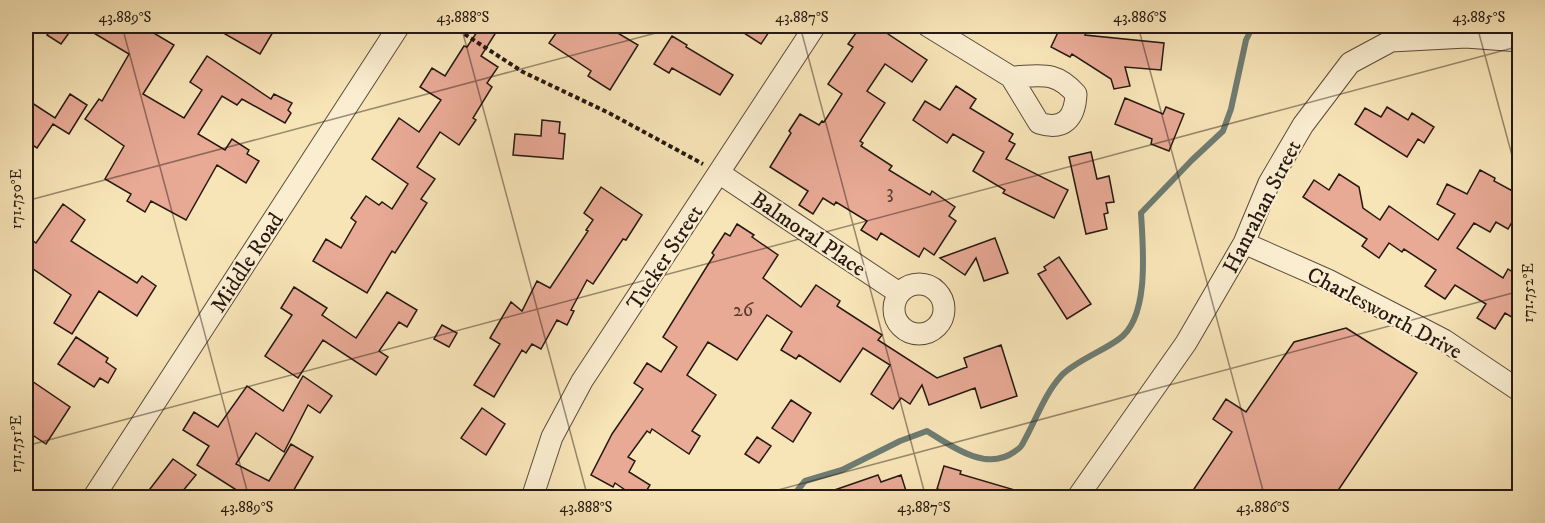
<svg xmlns="http://www.w3.org/2000/svg" width="1545" height="523" viewBox="0 0 1545 523" font-family="'IM FELL DW Pica',serif">
  <style>
    .lines { fill: none; stroke-linecap: round; stroke-linejoin: round }
    .stream { stroke: #6e7c72; stroke-width: 6 }
    .building { fill: #e8a995; stroke: #261911; stroke-width: 1.5 }
    .minor-casing { stroke: #5a4c3a; stroke-width: 23 }
    .path { stroke: #261911; stroke-width: 4; stroke-dasharray: 4.5 3; stroke-linecap: butt }
    .minor { stroke: #faedd0; stroke-width: 21 }
    .ticks { fill: none; stroke: #261911; stroke-width: 1.5; stroke-opacity: 0.45 }
    .labels { text-anchor: middle; stroke-width: 4.5; stroke-linejoin: round; paint-order: stroke }
    .number-label { font-size: 20px; fill: #563d32 }
    .street-label { font-size: 22px; fill: #261911; stroke: #faedd0 }
    .neatline { fill: none; stroke: #261911; stroke-width: 2 }
    .ticks-label { font-size: 15px; text-anchor: middle; fill: #261911 }
  </style>
  <rect width="100%" height="100%" fill="#f7e4b7"/>
  <filter id="stains"><feTurbulence type="fractalNoise" baseFrequency=".00333" numOctaves="4"/><feColorMatrix values="0 0 0 0 .2 0 0 0 0 .09 0 0 0 0 .02 0 0 0 .5 -.17"/></filter>
  <radialGradient id="worn" r=".72"><stop offset=".6" stop-color="#630" stop-opacity="0"/><stop offset="1" stop-color="#630" stop-opacity=".3"/></radialGradient>
  <g class="lines">
    <!-- stream -->
    <path class="stream" d="M796,498V492L805,481L842,470L900,441L927,431C951,446 986,472 1014,452C1018,449 1021,448 1023,443C1036,420 1044,395 1061,376C1074,362 1103,351 1119,339C1150,317 1143,248 1141,213L1192,160L1223,131L1231,109L1246,40L1253,26"/>
  </g>
  <!-- building -->
  <path class="building" d="M54,26H74L61,44L47,35Z
    M82,26H142L174,45L143,94L184,118L202,90L190,82L207,56L271,99L274,94L292,103L288,110L291,113L285,123L242,99L237,105L222,96L198,134L225,150L232,139L249,150L247,154L259,161L246,183L217,165L186,220L151,201L145,212L127,201L131,194L105,179L124,146L85,119L99,99L102,101L129,54Z
    M211,26H262L273,32L260,54Z
    M481,26H500L481,56L498,67L487,83L492,87L473,118L476,120L459,145L440,132L417,167L435,179L421,199L427,203L395,253L392,251L367,293L313,261L326,239L341,248L356,222L351,218L366,196L379,205L382,202L392,209L408,184L372,159L399,118L419,132L441,100L420,87L432,68L445,76L464,46L467,47Z
    M561,26H606L638,45L610,90L588,76L591,71L549,43Z
    M733,26H773L761,44Z
    M861,26H876L927,60L912,82L885,64L867,91L885,103L860,141L863,143L861,146L892,166L889,170L930,195L932,191L955,207L949,216L956,221L934,255L924,248L919,257L881,233L877,240L861,230L867,221L836,202L834,205L823,198L813,214L799,205L808,191L770,167L791,133L789,131L800,114L819,125L822,121L824,122L842,94L828,84L853,47L848,44Z
    M1061,26H1089L1085,35L1164,43L1161,70L1125,67L1130,86L1114,89L1111,79L1072,54L1070,57L1051,47Z
    M672,36L687,45L686,47L733,75L720,95L672,68L669,73L654,64Z
    M956,86L976,99L970,108L1013,134L1009,141L1015,144L1006,159L1068,190L1054,218L1003,193L1005,190L973,171L984,152L953,134L947,143L913,120L925,101L940,110Z
    M70,94L87,105L69,134L53,124L37,148L26,141V99L55,118Z
    M1125,98L1163,114L1166,107L1184,114L1169,151L1151,144L1152,139L1115,124Z
    M1387,107L1408,120L1412,113L1434,127L1424,143L1418,139L1407,157L1355,124L1365,108L1381,117Z
    M542,120L560,122L559,133L565,134L563,159L513,155L515,134L541,136Z
    M1091,152L1097,179L1109,176L1114,202L1106,203L1108,213L1104,214L1107,229L1086,234L1069,157Z
    M1480,170L1495,178L1494,181L1520,195V208L1508,229L1496,222L1490,232L1474,223L1457,248L1503,278L1508,269L1520,277V322L1505,313L1495,329L1477,318L1486,304L1455,285L1445,299L1425,286L1436,270L1404,249L1402,252L1389,243L1379,258L1362,246L1367,239L1303,197L1314,180L1329,190L1339,174L1359,187L1363,208L1380,220L1389,206L1438,240L1455,214L1437,204L1447,184L1467,194Z
    M601,187L642,215L626,240L623,239L593,284L587,280L571,310L574,311L567,325L557,320L541,349L532,344L526,353L522,350L494,397L474,385L500,344L490,338L511,302L522,311L537,281L550,288L588,231L586,230L593,220L584,213Z
    M63,204L85,220L71,241L137,283L142,276L156,286L137,316L99,291L72,334L54,323L71,295L26,264V249L32,240L36,243Z
    M737,224L754,235L752,237L778,255L763,278L801,307L816,285L840,301L837,306L882,335L878,340L937,378L967,367L964,358L1001,345L1017,396L981,408L975,388L929,405L922,385L910,404L901,398L893,409L871,394L890,365L863,348L840,382L799,355L796,359L781,350L792,332L767,315L737,360L708,342L687,375L716,395L692,431L700,436L689,454L652,429L650,433L647,431L628,457L635,461L629,472L650,485L642,498H637L615,483L613,487L591,475L612,434L643,389L634,383L647,363L661,372L677,347L663,337L714,255L712,253L725,233L730,236Z
    M995,238L1008,273L984,281L976,258L965,275L940,258Z
    M1059,257L1091,304L1067,319L1038,274L1046,270L1044,267Z
    M294,287L327,308L322,315L356,338L387,292L417,310L407,327L399,322L379,351L388,357L376,375L323,340L298,378L265,356L292,315L281,308Z
    M442,325L457,333L449,347L434,339Z
    M1346,328L1417,373L1333,498H1188L1232,432L1213,419L1226,399L1246,412L1294,342Z
    M76,337L108,358L106,362L116,369L108,383L100,378L94,387L58,364Z
    M303,376L332,396L320,413L308,405L284,452L256,433L236,464L269,481L291,444L313,457L292,493L300,498H249L197,465L209,446L183,430L194,412L218,427L247,386L283,411Z
    M26,377L70,407L46,444L28,432L33,424L26,419Z
    M791,400L811,413L793,442L772,428Z
    M482,408L505,424L486,455L461,438Z
    M757,437L771,446L759,463L745,454Z
    M173,459L196,475L177,498H143Z
    M944,466L961,471L960,474L1025,493V498H950L952,493L937,489Z
    M878,475L881,482L901,475L907,494L896,498H821L820,495Z"/>
  <g class="lines">
    <defs>
      <path id="minor" d="M928,26L1011,77L1039,123C1064,131 1075,118 1076,94C1055,70 1041,76 1011,77
        M719,173L899,293
        M1244,243L1328,280L1444,340L1520,391
        M894 309a25 25 0 1 1 50 0a25 25 0 1 1-50 0Z
        M93,498L399,26
        M532,498L552,437L582,381L815,26
        M1077,498L1186,343L1244,243L1269,183L1303,125L1350,63L1391,41L1466,37L1520,41"/>
    </defs>
    <!-- minor casing -->
    <use href="#minor" class="minor-casing"/>
    <!-- path -->
    <path class="path" d="M452,26L523,72L609,113L703,164"/>
    <!-- minor -->
    <use href="#minor" class="minor"/>
  </g>
  <!-- ticks -->
  <path class="ticks" d="M122,26L249,498M461,26L588,498M800,26L926,498M1138,26L1265,498M1477,26L1520,185M26,201L682,26M26,446L1520,46M748,498L1520,291"/>
  <g class="labels">
    <!-- number labels -->
    <g class="number-label">
      <text x="890" y="198">3</text>
      <text x="743" y="316">26</text>
    </g>
    <!-- street labels -->
    <g class="street-label">
      <text transform="translate(1261 206) rotate(-63)" y="8">Hanrahan Street</text>
      <text transform="translate(809 233) rotate(34)" y="8">Balmoral Place</text>
      <text transform="translate(664 257) rotate(-57)" y="8">Tucker Street</text>
      <text transform="translate(246 262) rotate(-57)" y="8">Middle Road</text>
      <text transform="translate(1385 312) rotate(28)" y="8">Charlesworth Drive</text>
    </g>
  </g>
  <!-- margin -->
  <rect width="1545" height="523" fill="none" stroke="#f7e4b7" stroke-width="66"/>
  <rect x="33" y="33" width="1479" height="457" class="neatline"/>
  <g class="ticks-label">
    <text x="125" y="22">43.889°S</text>
    <text x="463" y="22">43.888°S</text>
    <text x="802" y="22">43.887°S</text>
    <text x="1140" y="22">43.886°S</text>
    <text x="1479" y="22">43.885°S</text>
    <text transform="translate(16 199) rotate(-90)" y="5">171.750°E</text>
    <text transform="translate(1528 293) rotate(-90)" y="5">171.752°E</text>
    <text transform="translate(16 444) rotate(-90)" y="5">171.751°E</text>
    <text x="247" y="512">43.889°S</text>
    <text x="586" y="512">43.888°S</text>
    <text x="924" y="512">43.887°S</text>
    <text x="1263" y="512">43.886°S</text>
  </g>
  <rect width="100%" height="100%" filter="url(#stains)"/>
  <rect width="100%" height="100%" fill="url(#worn)"/>
</svg>
